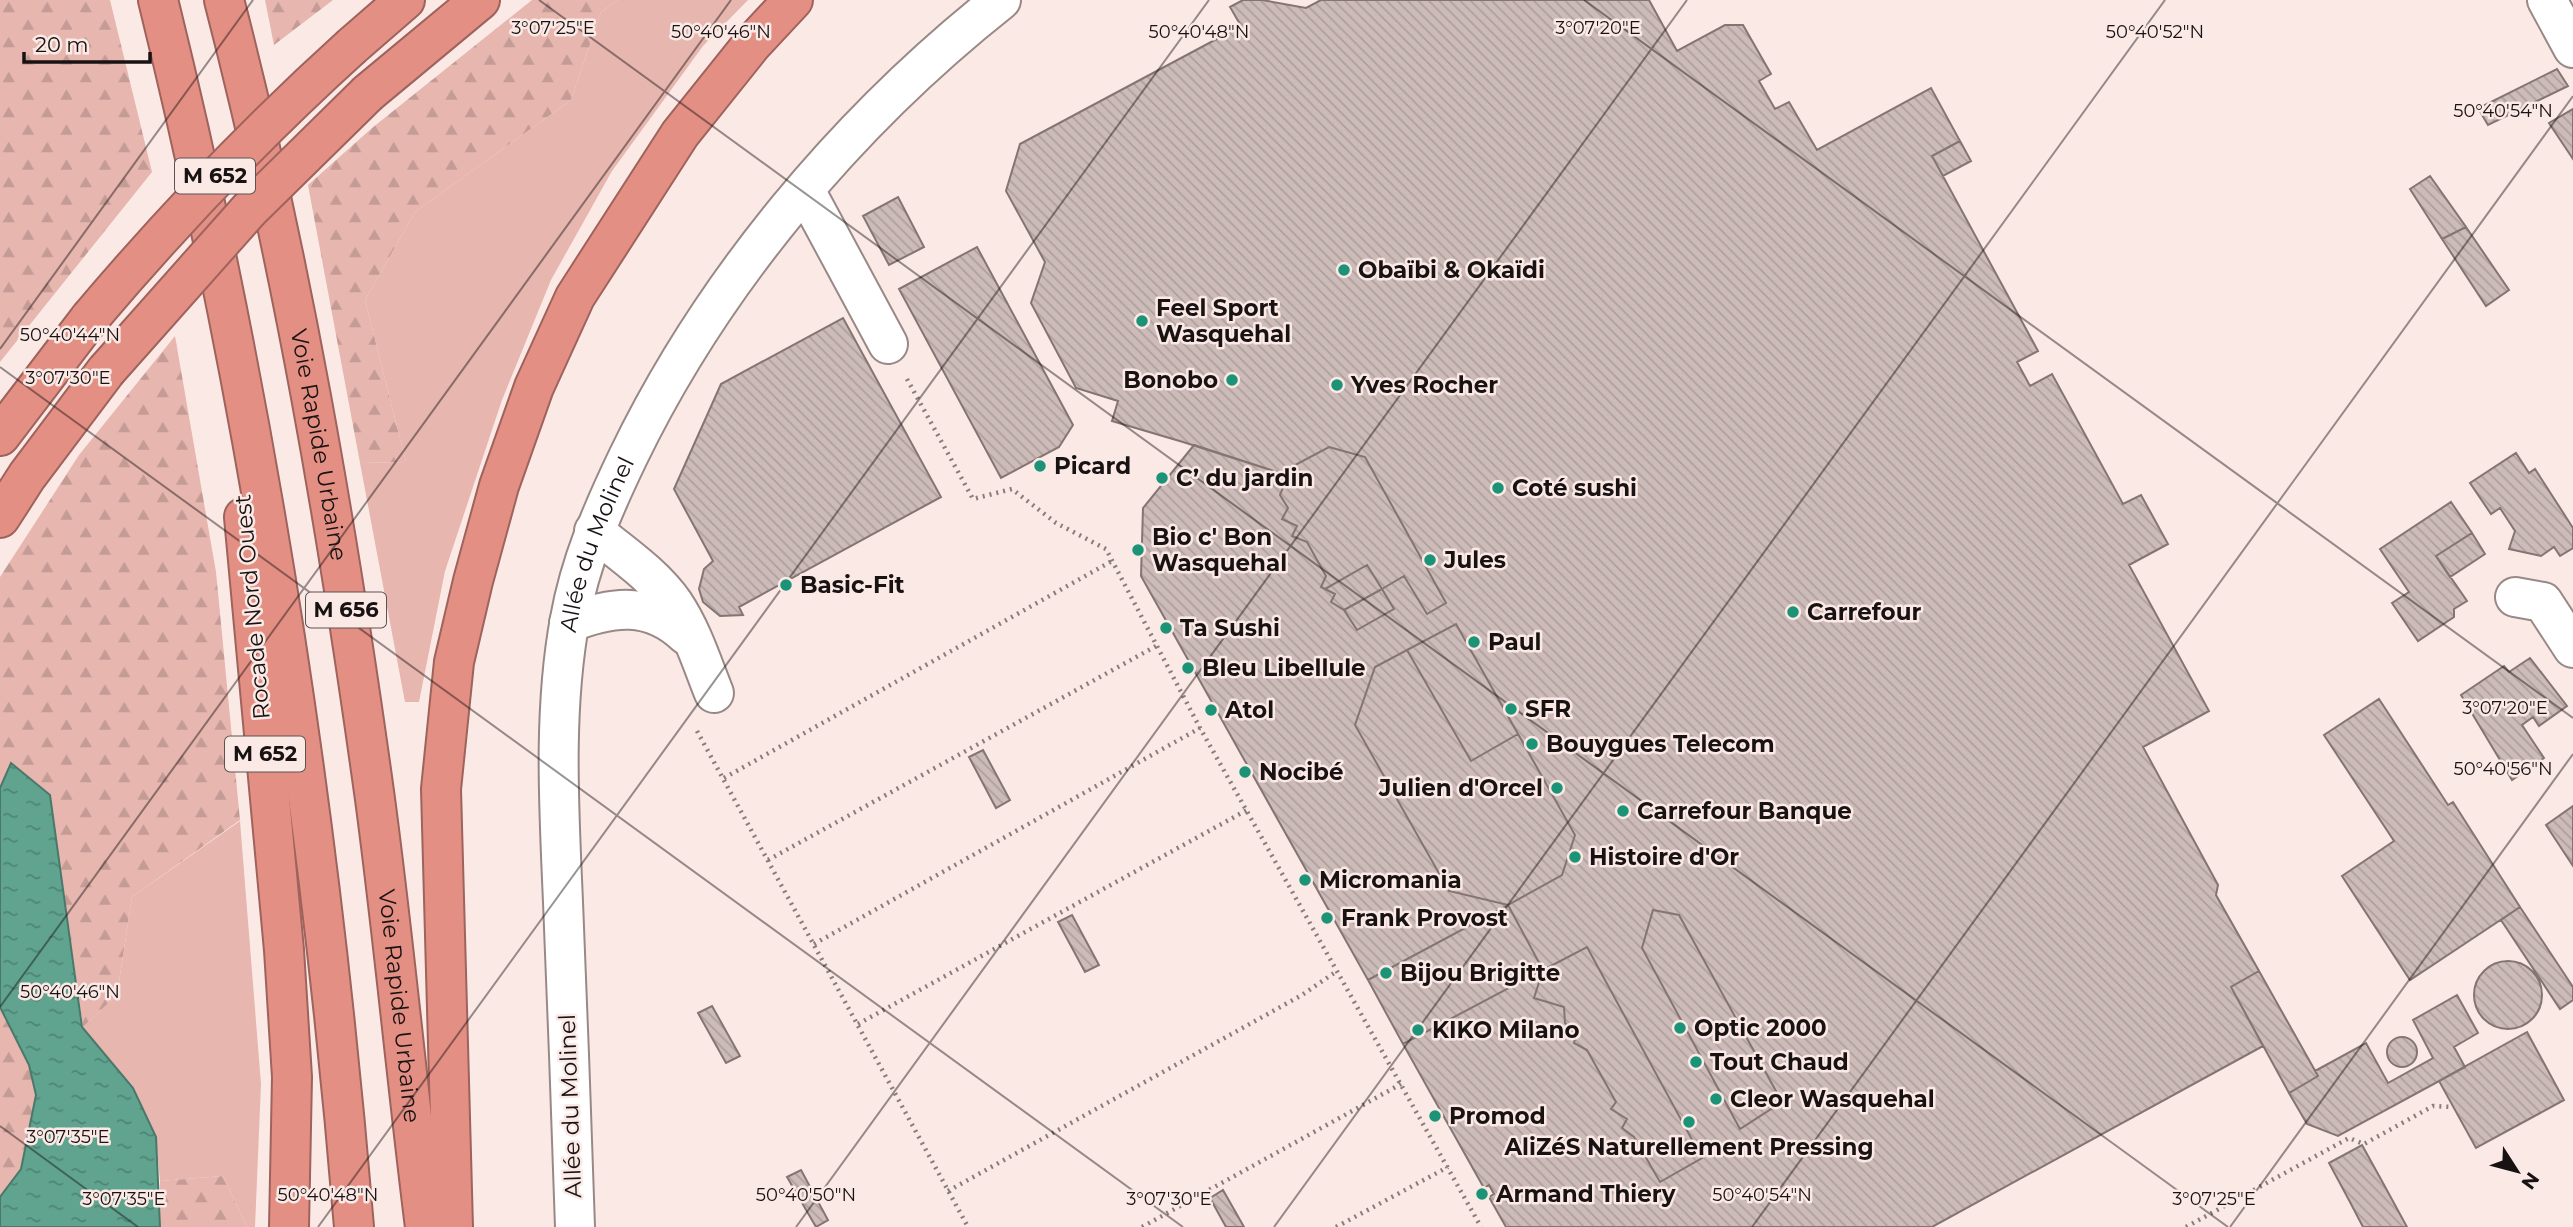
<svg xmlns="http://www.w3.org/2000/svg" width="2573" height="1227" viewBox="0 0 2573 1227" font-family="Montserrat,sans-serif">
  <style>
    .grass { fill: #e6b6af }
    .forest { fill: url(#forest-firs) }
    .water { fill: url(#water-ripples); stroke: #4a786a; stroke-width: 2 }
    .building { fill: url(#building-back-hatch); stroke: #847472; stroke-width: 2; fill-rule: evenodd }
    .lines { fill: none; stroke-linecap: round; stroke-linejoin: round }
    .minor-casing { stroke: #998986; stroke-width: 42 }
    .highway-casing { stroke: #9d635c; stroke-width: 42 }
    .path { stroke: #897d7c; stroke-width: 4.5; stroke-dasharray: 2 5; stroke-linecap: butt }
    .minor { stroke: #fff; stroke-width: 38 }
    .highway { stroke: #e48f84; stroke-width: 38 }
    .highway-bridge-casing { stroke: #9d635c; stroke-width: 42; stroke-linecap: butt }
    .highway-bridge { stroke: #e48f84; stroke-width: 38 }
    .ticks { fill: none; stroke: #181212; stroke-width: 2; stroke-opacity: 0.45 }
    .poi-dot { fill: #1c9377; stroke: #fbe9e6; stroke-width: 2.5 }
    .labels { text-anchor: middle; stroke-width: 5; stroke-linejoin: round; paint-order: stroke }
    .shield { fill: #fbe9e6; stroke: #5c5252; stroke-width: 2 }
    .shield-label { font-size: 21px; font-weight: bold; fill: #181212 }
    .poi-label { font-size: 23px; font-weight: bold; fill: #181212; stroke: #fbe9e6; text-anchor: start }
    .street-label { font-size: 23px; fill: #181212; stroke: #fbe9e6 }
    .ticks-label { font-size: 18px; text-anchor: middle; fill: #181212; stroke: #fbe9e6; stroke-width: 5; stroke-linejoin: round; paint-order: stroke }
  </style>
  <defs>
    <pattern id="forest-firs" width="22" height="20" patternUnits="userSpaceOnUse" patternTransform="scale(1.75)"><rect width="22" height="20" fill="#e6b6af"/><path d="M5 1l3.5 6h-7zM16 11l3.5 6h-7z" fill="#c59b96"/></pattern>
    <pattern id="water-ripples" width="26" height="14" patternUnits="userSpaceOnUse" patternTransform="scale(1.75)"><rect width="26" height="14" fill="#60a490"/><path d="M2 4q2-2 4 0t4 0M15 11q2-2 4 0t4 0" fill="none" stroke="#4e8474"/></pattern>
    <pattern id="building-back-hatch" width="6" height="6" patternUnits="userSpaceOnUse" patternTransform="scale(1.75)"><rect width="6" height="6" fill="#ccbbb8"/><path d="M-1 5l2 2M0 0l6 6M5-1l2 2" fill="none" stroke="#aea09d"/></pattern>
  </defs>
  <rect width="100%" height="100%" fill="#fbe9e6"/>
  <!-- grass -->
  <path class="grass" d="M618,0H748L703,46L612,171L551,280L502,400L445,571L419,702H405L360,463L406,462L365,300L415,212L571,100L601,12Z
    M240,821L261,1084L255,1227H247L223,1176L160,1181L156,1137L133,1088L83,1027L117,995L132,897Z"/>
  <!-- forest -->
  <path class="forest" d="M0,0H110L152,172L0,362Z
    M265,0H333L274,45Z
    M532,0H618L601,12L571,100L415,212L365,300L406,462L360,463L308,185L372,128Z
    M175,336L216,572L240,820L132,897L117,995L83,1027L50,795L11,764L0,788V577L79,455Z
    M0,1007L29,1065L36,1094L21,1169L0,1197Z
    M223,1176L247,1227H160V1181Z"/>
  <!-- water -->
  <path class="water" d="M11,763L50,795L82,1027L133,1088L156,1137L160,1227H0V1197L21,1169L36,1095L29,1065L0,1007V788Z"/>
  <!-- building -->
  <path class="building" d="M1243,0H1262L1306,8L1321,0H1649L1677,51L1725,25H1743L1771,74L1759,81L1775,109L1789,102L1817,150L1931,88L1960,141L1932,156L2038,351L2017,362L2030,386L2052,374L2123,504L2141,495L2168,544L2129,565L2209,711L2143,747L2218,885L2216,895L2259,971L2231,987L2263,1046L1932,1227H1506L1489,1197L1494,1194L1489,1185L1484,1188L1403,1044L1543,970L1508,905L1368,980L1141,576L1143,508L1194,445L1280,473L1183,442L1112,421L1118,401L1076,388L1031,303L1045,262L1006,191L1020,144L1241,26L1230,7ZM1329,447L1365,457L1446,603L1427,614L1404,576L1382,589L1394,609L1357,630L1344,610L1331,602L1335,594L1321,587L1326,576L1307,542L1292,536L1297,526L1282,519L1288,508L1280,495L1288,475L1280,473ZM1456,624L1575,835L1562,875L1508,905L1449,891L1355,725L1375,667ZM1653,910L1679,915L1782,1102L1740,1129L1642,948ZM1587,947L1702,1158L1660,1182L1634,1137L1622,1128L1627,1119L1611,1109L1616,1102L1587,1050L1574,1043L1576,1034L1565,1023L1564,1007L1534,998L1543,970Z
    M2557,69L2568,86L2488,125L2478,108L2481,107Z
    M2573,109V159L2549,123Z
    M1960,141L1971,161L1943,176L1932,156Z
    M2430,176L2466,227L2442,239L2410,189Z
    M898,197L924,247L889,265L863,216Z
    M2466,227L2509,290L2486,306L2442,239Z
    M977,247L1073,425L1059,447L1001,478L899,289Z
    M843,318L941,497L739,607L743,615L720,616L703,602L699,589L704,569L713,561L674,489L721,384Z
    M1329,447L1365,457L1446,603L1427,614L1404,576L1382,589L1367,565L1325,589L1321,587L1326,576L1307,542L1292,536L1297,526L1282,519L1288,508L1280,495L1288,475L1280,473Z
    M2516,453L2529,473L2535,469L2573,528V548L2560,556L2554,547L2541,556L2509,549L2515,531L2500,508L2491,514L2470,483Z
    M2451,502L2472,533L2436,556L2467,601L2454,609V617L2418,641L2392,603L2409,592L2380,549Z
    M2472,533L2485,554L2450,577L2436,556Z
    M1367,565L1382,589L1344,610L1331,602L1335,594L1325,589Z
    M1382,589L1394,609L1357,630L1344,610Z
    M1456,624L1518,734L1471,761L1407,650Z
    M1407,650L1471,761L1518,734L1575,835L1562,875L1508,905L1449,891L1355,725L1375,667Z
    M2530,658L2567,706L2539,726L2533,717L2522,725L2544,758L2512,780L2461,695L2504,666L2509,672Z
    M2379,699L2448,805L2453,802L2520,907L2410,980L2342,876L2394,841L2324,735Z
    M983,750L1010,800L996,808L969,757Z
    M2573,806V866L2546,825Z
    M1508,905L1543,970L1403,1044L1368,980Z
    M2520,907L2573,987V1000L2560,1009L2501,920Z
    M1653,910L1679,915L1782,1102L1740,1129L1642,948Z
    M1072,915L1099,965L1085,972L1058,922Z
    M1587,947L1702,1158L1660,1182L1634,1137L1622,1128L1627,1119L1611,1109L1616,1102L1587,1050L1574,1043L1576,1034L1565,1023L1564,1007L1534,998L1543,970Z
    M2474 995a34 34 0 1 1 68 0a34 34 0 1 1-68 0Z
    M2259,971L2318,1076L2289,1093L2231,987Z
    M2457,995L2478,1033L2454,1047L2465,1067L2338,1136L2307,1124L2289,1093L2318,1076L2315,1071L2366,1043L2388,1083L2433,1058L2413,1020Z
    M712,1006L740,1056L726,1063L698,1013Z
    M2527,1032L2564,1100L2476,1148L2439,1081Z
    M2387 1052a15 15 0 1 1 30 0a15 15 0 1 1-30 0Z
    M2362,1145L2383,1183L2407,1227H2363L2350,1202L2329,1163Z
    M801,1170L828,1220L816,1227L787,1177Z
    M1223,1190L1244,1227H1226L1210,1198Z"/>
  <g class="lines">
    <defs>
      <g id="minor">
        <path d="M2547,0L2573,48"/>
        <path d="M805,190L888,344"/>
        <path d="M594,531C621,553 654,575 674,604C692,631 702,663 714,693"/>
        <path d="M2515,597L2543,602L2573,648"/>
        <path d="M569,623C612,606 650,601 686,635"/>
        <path id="s1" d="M575,1227C572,1119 567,1010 563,902C559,809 553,711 570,619C580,562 603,509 628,457C713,281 848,121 1001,0"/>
      </g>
      <g id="highway">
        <path d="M158,0C258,404 320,813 354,1227"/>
        <path id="s2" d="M224,0C292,262 338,531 375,799C394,941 407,1084 425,1227"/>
        <path d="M352,46L405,0"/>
        <path d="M368,93L480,0"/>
        <path d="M0,436L90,318"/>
        <path d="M244,517L284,950L292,1077L289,1227"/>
        <path d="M0,518L27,476L106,371"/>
        <path d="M453,1227L441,789L454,662L473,581L499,486L534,387L575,297L680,134L752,44L793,0"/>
      </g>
    </defs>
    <!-- minor casing -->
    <use href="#minor" class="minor-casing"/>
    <!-- highway casing -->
    <use href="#highway" class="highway-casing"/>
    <!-- path -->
    <path class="path" d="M907,379L973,499L1012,489L1056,523L1106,549L1200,728L1481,1227
      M697,731L968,1227
      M724,778L1112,561
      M768,860L1158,645
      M814,944L1200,728
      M858,1024L1247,810
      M948,1191L1302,995L1337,971
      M1142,1227L1401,1084
      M1336,1227L1448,1167
      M2186,1227L2349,1138L2364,1144L2433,1106L2453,1107"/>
    <!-- minor -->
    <use href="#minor" class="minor"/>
    <!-- highway -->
    <use href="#highway" class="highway"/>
    <defs>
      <path id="highway-bridge" d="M90,318C172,221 258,131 352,46
        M106,371L249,210L368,93"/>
    </defs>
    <!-- highway-bridge casing -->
    <use href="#highway-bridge" class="highway-bridge-casing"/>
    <!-- highway-bridge -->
    <use href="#highway-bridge" class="highway-bridge"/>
  </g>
  <!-- ticks -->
  <path class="ticks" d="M539,0L2228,1227M1584,0L2573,718M0,349L253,0M0,367L1183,1227M0,1007L731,0M0,1126L138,1227M318,1227L1209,0M796,1227L1687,0M1274,1227L2165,0M1752,1227L2573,96M2230,1227L2573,754"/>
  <!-- markers -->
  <g class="poi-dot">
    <circle cx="1344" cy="270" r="7"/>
    <circle cx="1142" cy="321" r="7"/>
    <circle cx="1232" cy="380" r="7"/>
    <circle cx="1337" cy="385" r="7"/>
    <circle cx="1040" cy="466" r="7"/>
    <circle cx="1162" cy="478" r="7"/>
    <circle cx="1498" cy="488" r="7"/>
    <circle cx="1138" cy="550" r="7"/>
    <circle cx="1430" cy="560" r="7"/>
    <circle cx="786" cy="585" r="7"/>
    <circle cx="1793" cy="612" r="7"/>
    <circle cx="1166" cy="628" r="7"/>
    <circle cx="1474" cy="642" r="7"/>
    <circle cx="1188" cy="668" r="7"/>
    <circle cx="1511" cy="709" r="7"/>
    <circle cx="1211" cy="710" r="7"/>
    <circle cx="1532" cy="744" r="7"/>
    <circle cx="1245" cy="772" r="7"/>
    <circle cx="1557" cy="788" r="7"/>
    <circle cx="1623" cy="811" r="7"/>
    <circle cx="1575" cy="857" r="7"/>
    <circle cx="1305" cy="880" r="7"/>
    <circle cx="1327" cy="918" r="7"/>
    <circle cx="1386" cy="973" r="7"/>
    <circle cx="1680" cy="1028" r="7"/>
    <circle cx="1418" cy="1030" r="7"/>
    <circle cx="1696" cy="1062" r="7"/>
    <circle cx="1716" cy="1099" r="7"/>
    <circle cx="1435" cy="1116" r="7"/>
    <circle cx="1689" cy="1122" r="7"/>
    <circle cx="1482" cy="1194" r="7"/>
  </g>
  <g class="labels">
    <!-- shield labels -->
    <g class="shield">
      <rect x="175" y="158.5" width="80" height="35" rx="5"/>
      <rect x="306" y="592.5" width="80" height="35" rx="5"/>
      <rect x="225" y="736.5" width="80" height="35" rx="5"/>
    </g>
    <g class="shield-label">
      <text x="215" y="183">M 652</text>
      <text x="346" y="617">M 656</text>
      <text x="265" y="761">M 652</text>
    </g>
    <!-- poi labels -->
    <g class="poi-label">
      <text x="1358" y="278">Obaïbi &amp; Okaïdi</text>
      <text x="1156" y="316">Feel Sport<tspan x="1156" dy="26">Wasquehal</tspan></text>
      <text x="1218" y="388" text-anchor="end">Bonobo</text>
      <text x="1351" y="393">Yves Rocher</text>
      <text x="1054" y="474">Picard</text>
      <text x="1176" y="486">C’ du jardin</text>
      <text x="1512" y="496">Coté sushi</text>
      <text x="1152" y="545">Bio c' Bon<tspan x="1152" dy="26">Wasquehal</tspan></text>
      <text x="1444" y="568">Jules</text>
      <text x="800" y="593">Basic-Fit</text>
      <text x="1807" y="620">Carrefour</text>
      <text x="1180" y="636">Ta Sushi</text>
      <text x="1488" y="650">Paul</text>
      <text x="1202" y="676">Bleu Libellule</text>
      <text x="1525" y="717">SFR</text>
      <text x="1225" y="718">Atol</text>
      <text x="1546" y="752">Bouygues Telecom</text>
      <text x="1259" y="780">Nocibé</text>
      <text x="1543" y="796" text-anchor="end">Julien d'Orcel</text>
      <text x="1637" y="819">Carrefour Banque</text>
      <text x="1589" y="865">Histoire d'Or</text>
      <text x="1319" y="888">Micromania</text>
      <text x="1341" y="926">Frank Provost</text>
      <text x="1400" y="981">Bijou Brigitte</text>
      <text x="1694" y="1036">Optic 2000</text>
      <text x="1432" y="1038">KIKO Milano</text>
      <text x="1710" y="1070">Tout Chaud</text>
      <text x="1730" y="1107">Cleor Wasquehal</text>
      <text x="1449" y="1124">Promod</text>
      <text x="1689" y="1155" text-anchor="middle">AliZéS Naturellement Pressing</text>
      <text x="1496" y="1202">Armand Thiery</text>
    </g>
    <!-- street labels -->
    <g class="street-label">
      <text dy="8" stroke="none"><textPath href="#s2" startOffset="455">Voie Rapide Urbaine</textPath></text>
      <text dy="8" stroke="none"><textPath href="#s1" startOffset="688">Allée du Molinel</textPath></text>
      <text transform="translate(252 607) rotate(-95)" y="8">Rocade Nord Ouest</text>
      <text dy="8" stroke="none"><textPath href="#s2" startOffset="1022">Voie Rapide Urbaine</textPath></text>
      <text transform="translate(570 1106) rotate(-92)" y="8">Allée du Molinel</text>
    </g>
  </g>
  <g class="ticks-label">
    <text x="1598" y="34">3°07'20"E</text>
    <text x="553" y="34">3°07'25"E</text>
    <text x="721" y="38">50°40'46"N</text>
    <text x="2155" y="38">50°40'52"N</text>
    <text x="1199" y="38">50°40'48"N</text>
    <text x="2503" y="117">50°40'54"N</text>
    <text x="70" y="341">50°40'44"N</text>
    <text x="68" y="384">3°07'30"E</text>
    <text x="2505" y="714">3°07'20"E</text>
    <text x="2503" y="775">50°40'56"N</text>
    <text x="70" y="998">50°40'46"N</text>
    <text x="68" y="1143">3°07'35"E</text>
    <text x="328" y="1201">50°40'48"N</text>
    <text x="806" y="1201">50°40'50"N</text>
    <text x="1762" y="1201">50°40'54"N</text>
    <text x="124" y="1205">3°07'35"E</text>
    <text x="1169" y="1205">3°07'30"E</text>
    <text x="2214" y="1205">3°07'25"E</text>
  </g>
  <!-- north arrow -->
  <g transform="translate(2517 1171) rotate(126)" stroke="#fbe9e6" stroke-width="5" paint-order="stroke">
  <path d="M0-5L12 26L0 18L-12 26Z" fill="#181212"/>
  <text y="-10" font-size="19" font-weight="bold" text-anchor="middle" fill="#181212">N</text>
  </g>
  <!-- scale -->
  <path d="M24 52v10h126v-10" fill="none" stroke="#181212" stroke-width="3.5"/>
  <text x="35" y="52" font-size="21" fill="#181212" stroke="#fbe9e6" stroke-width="5" paint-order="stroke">20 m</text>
</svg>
